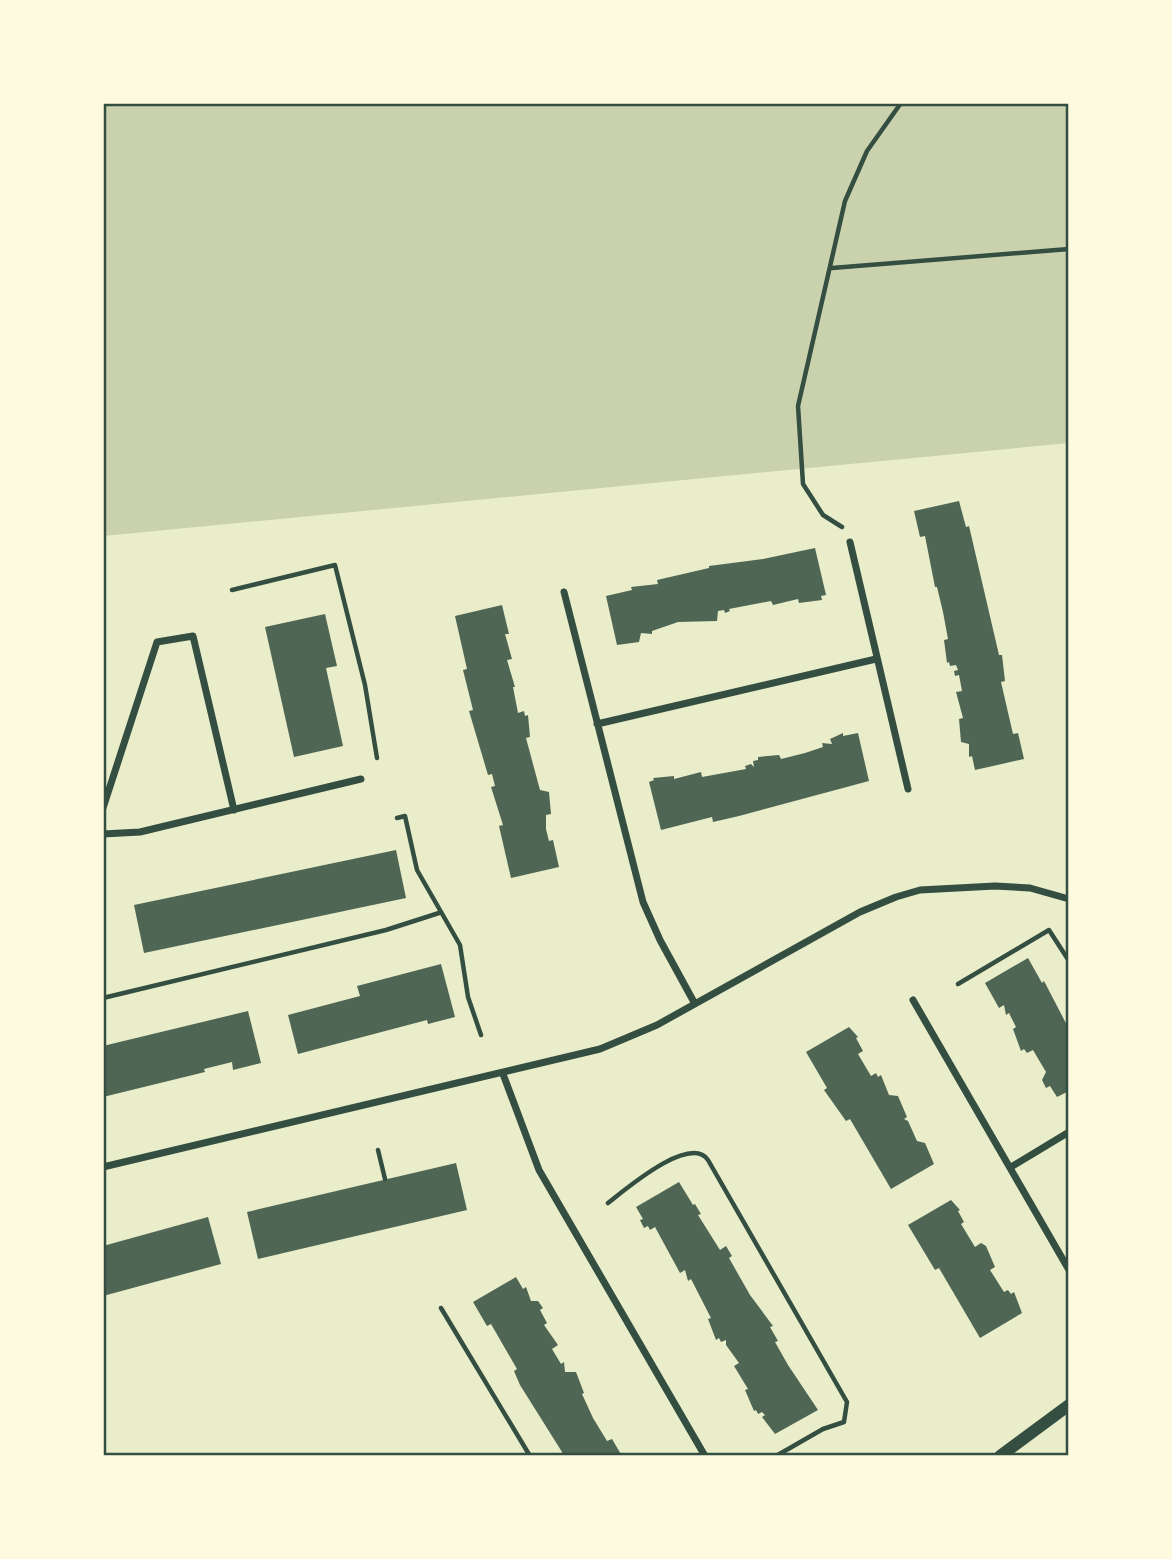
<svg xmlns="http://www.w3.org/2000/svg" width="1172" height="1559" viewBox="0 0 1172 1559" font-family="Raleway,sans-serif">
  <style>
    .green { fill: #cad2ad }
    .building { fill: #4f6655 }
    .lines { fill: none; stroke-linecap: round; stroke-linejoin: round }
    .path { stroke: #344e41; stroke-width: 4.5 }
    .minor { stroke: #344e41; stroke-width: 7 }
    .tertiary { stroke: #344e41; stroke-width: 12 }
    .neatline { fill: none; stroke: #344e41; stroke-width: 2.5 }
  </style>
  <rect width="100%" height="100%" fill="#e9edc9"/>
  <!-- green -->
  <path class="green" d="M103,103H1069V443L103,536Z"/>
  <!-- building -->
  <path class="building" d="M959,501L966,527L969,526L999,655H1002L1005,681L1001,682L1013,734L1018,733L1024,759L975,770L972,756L969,757V744L961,742L959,719L963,718L956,692L962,691L959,675L955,676L954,671L958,670L956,665L950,666L949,662L947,663L944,640L948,639L943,612L937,587H935L925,536L920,537L914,511Z
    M815,548L826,595L821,596L822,600L799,603L798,599L773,605L771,601L729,609L730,611L725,613L724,610L718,611L717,621L678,622L652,631V634L641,633L639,642L617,645L606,596L632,590L631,587L658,584L657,580L709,568V566L763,559Z
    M502,605L509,634H505L512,659L507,660L515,687H513L518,713L524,711L525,716L528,715L530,737L526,738L540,790L549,792L551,814L546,815V829L549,841L553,840L559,867L511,878L499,826L503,825L491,787L495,786L492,774L488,775L469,711L473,710L463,670L467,669L455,616Z
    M325,614L337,666L326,668L343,746L294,757L265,627Z
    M843,733V736L858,733L869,781L739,816L713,822L712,817L661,830L649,782L654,780L653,778L674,776V779L701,772L702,777L746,769L745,766L751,764L754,767L753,761L758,760V757L779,755L781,759L805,753L823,747L822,743L832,744L830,739Z
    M396,850L406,898L144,953L134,905Z
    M1028,958L1042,983L1044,981L1069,1029V1091L1057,1097L1050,1086L1046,1088L1042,1080L1046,1072L1033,1050L1027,1053L1024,1049L1021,1051L1013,1029L1016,1027L1009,1013L1006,1015L1004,1005L999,1008L985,983Z
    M441,964L455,1017L428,1024L427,1020L298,1054L288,1015L360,996L357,986Z
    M248,1011L261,1063L233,1070L232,1062L204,1069L205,1072L103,1097V1046Z
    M849,1027L858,1037L856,1038L863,1051L858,1054L871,1076L876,1073L878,1077L881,1075L889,1095L898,1096L907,1117L904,1119L908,1121L917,1141L925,1143L934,1164L891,1189L850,1119L846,1121L824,1090L827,1088L806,1052Z
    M456,1163L467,1210L258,1259L247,1212Z
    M679,1182L693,1205L695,1204L701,1214L698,1215L720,1250L726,1246L732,1256L729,1258L750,1295L773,1326L770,1327L778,1341L775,1342L788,1365L818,1410L775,1434L762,1417L765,1415L762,1412L758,1414L756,1410L754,1411L745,1390L748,1389L734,1366L739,1363L726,1345V1340L721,1342L719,1338L716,1340L708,1319L711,1318L691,1279L688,1281L685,1270L680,1273L655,1227L650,1230L648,1226L644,1228L640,1220L643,1219L636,1207Z
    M951,1200L960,1210L958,1211L964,1222L961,1224L975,1247L981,1243L986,1246L995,1267L990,1270L1004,1292L1008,1290L1011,1294L1014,1292L1022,1313L980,1338L939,1268L935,1270L908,1225Z
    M208,1217L221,1264L103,1296V1246Z
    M516,1277L523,1289L526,1287L531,1301H538L543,1308L540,1310L547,1323L544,1325L558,1345L552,1349L561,1364L564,1362L565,1372H576L584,1393L582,1394L593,1418L607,1441L612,1439L622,1456H561L562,1452L520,1385L514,1371L517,1369L491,1324L487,1326L473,1302Z"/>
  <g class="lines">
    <!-- path -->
    <path class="path" d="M832,268L1069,249
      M842,527L823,515L803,484L798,406L845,201L867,151L901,103
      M232,590L335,565L365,685L377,758
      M397,818L405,816L417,870L460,945L468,997L481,1035
      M958,984L1049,930L1069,961
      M103,998L386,930L439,913
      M378,1150L385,1179
      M608,1203C626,1189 690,1134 708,1160L847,1402L844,1422L823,1429L776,1456
      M441,1308L530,1456"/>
    <!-- minor -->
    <path class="minor" d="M850,542L908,789
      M564,592L643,902L660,940L695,1004
      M597,724L876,659
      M103,808L157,642L193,636L234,810
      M103,834L140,832L361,779
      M913,1000L1069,1270
      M503,1074L539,1170L705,1456
      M103,1167L600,1049L657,1025L860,912L896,897L920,890L995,886L1030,888L1069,899
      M1011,1167L1069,1132"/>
    <!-- tertiary -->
    <path class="tertiary" d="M1000,1456L1069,1405"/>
  </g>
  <!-- border -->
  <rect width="1172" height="1559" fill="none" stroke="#fefae0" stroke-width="210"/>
  <rect x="105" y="105" width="962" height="1349" class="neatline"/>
</svg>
